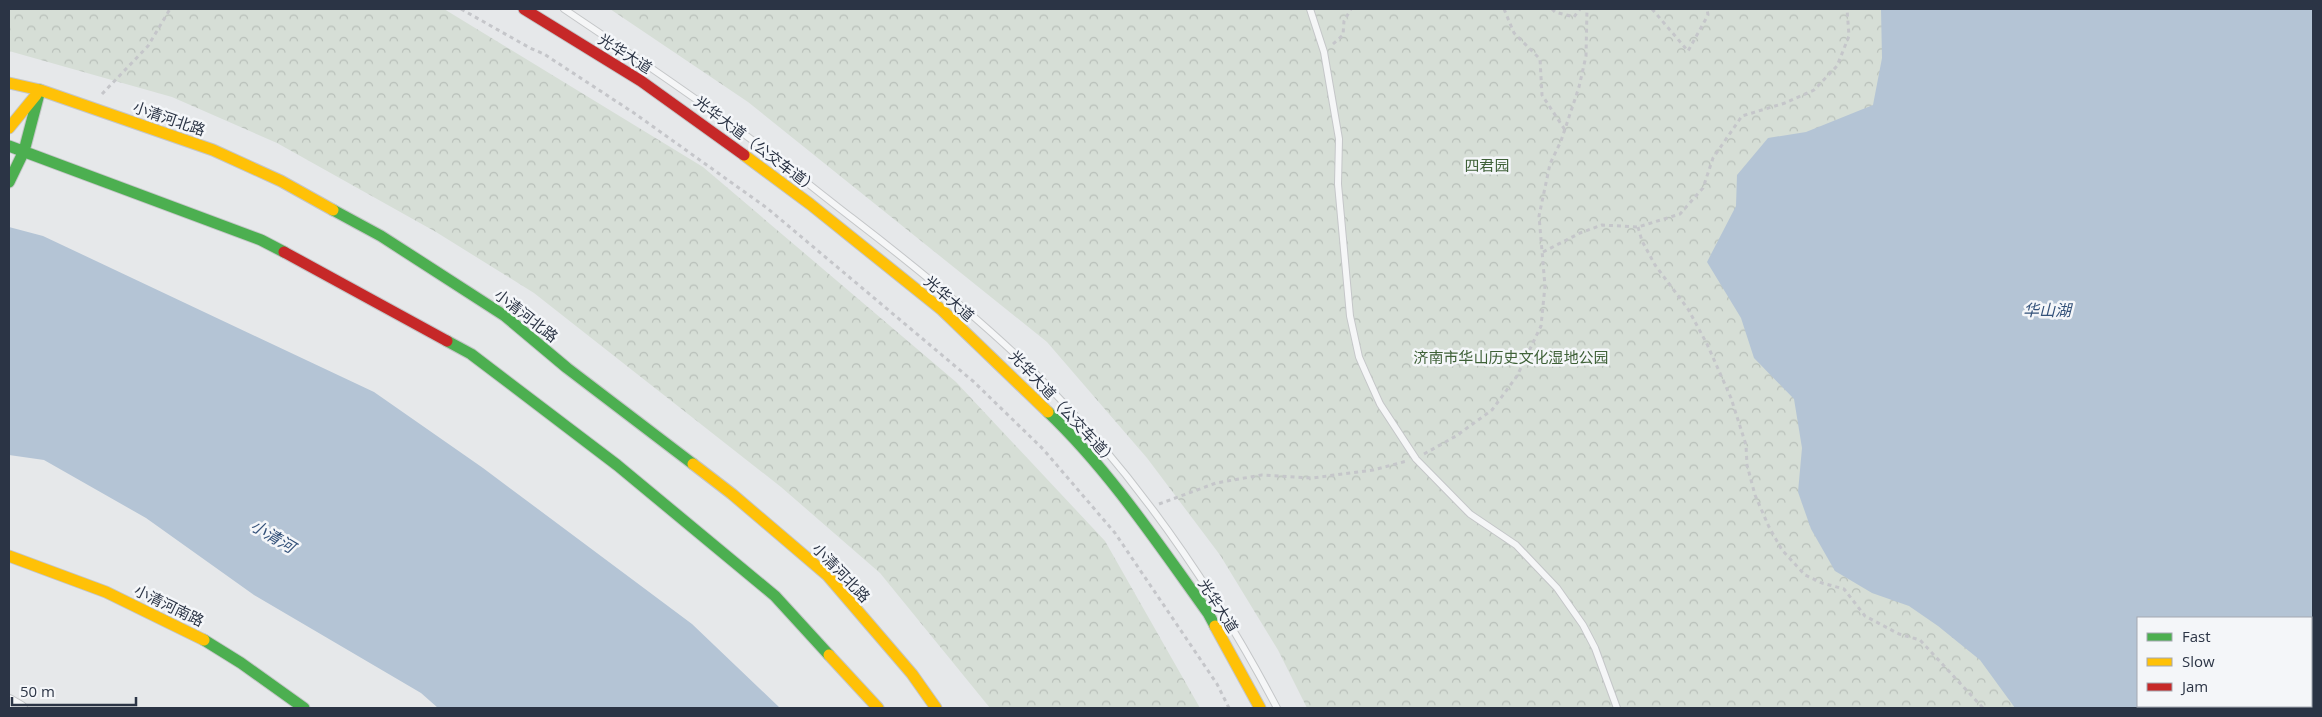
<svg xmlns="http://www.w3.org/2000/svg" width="2322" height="717" viewBox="0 0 2322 717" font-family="'Open Sans','Noto Sans SC',sans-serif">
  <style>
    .park { fill: url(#park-crowns); fill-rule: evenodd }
    .water { fill: #b4c4d5; fill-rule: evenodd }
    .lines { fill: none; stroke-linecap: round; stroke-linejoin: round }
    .lane-casing { stroke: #c4c6c8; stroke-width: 8 }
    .street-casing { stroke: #c4c6c8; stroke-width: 14 }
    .fast-casing { stroke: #c4c6c8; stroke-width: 13 }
    .slow-casing { stroke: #c4c6c8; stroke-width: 13 }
    .jam-casing { stroke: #c4c6c8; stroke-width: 13 }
    .path { stroke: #c5c6ca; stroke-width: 3; stroke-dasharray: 4 4; stroke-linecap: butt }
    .lane { stroke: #f5f6f7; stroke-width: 6 }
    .street { stroke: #f5f6f7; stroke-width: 12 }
    .fast { stroke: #4caf50; stroke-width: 11 }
    .slow { stroke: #ffc107; stroke-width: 11 }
    .jam { stroke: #c62828; stroke-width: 11 }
    .labels { text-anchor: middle; stroke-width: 5; stroke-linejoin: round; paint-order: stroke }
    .street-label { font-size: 15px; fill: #2b3445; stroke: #f4f6f9 }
    .park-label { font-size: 15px; fill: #3f6138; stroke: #f4f6f9 }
    .water-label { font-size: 16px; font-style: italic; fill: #34527a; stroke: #f4f6f9 }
  </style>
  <defs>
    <pattern id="park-crowns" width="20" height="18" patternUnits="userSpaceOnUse" patternTransform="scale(1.25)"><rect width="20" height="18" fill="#d6ded6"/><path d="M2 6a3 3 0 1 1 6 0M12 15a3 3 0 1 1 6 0" fill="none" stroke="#b8bfb9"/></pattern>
  </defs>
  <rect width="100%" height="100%" fill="#e6e8ea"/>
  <!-- park -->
  <path class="park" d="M9,9H444L703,167L956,382L1105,541L1200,708H990L880,573L781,487L534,293L436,232L277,143L172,97L9,51Z
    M610,9H2313V708H1307L1278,650L1220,555L1147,458L1047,342L748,102ZM2138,618H2311V706H2138Z"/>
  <!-- water -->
  <path class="water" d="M1881,9H2313V708H2015L1980,660L1938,626L1909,606L1872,593L1835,571L1811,529L1798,492L1802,448L1794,399L1754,358L1741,318L1707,262L1736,206L1737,175L1768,138L1806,132L1873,105L1882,58ZM2138,618H2311V706H2138Z
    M9,227L43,236L374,392L483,468L692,624L780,708H438L421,693L254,595L146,518L44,460L9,455Z"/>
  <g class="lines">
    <defs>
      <path id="lane" d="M564,9C626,51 688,92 748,137C783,163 817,191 852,218C917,268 983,321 1041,379C1137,477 1214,588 1277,708
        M1310,9L1324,52L1339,139L1338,184L1350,316L1359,357L1366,373L1380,404L1416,459L1470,514L1516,545L1557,588L1583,625L1595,648L1617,708"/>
      <path id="street" d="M9,701L21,708"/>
      <path id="fast" d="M9,146L261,240L284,252
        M9,182L24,151L40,90
        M333,210L381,236L505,316L567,368L693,464
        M447,341L471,354L617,465L775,596L829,655
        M1048,412C1109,470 1159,545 1208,613L1215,626
        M204,640L241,663L304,708"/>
      <path id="slow" d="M9,83L40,90L213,150L281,181L333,210
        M9,128L36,95
        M744,155L810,204L942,310L1048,412
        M693,464L732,494L827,575L912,674L936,708
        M9,556L106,592L204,640
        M1215,626L1260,708
        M829,655L878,708"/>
      <path id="jam" d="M524,9L641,81L744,155
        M284,252L447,341"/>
    </defs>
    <!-- lane casing -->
    <use href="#lane" class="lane-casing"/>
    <!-- street casing -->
    <use href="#street" class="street-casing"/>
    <!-- fast casing -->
    <use href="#fast" class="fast-casing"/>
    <!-- slow casing -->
    <use href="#slow" class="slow-casing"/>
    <!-- jam casing -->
    <use href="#jam" class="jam-casing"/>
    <!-- path -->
    <path class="path" d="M461,9L530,48L544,54L634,113L767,208L974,382L1043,449L1115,533L1217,684L1229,708
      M1504,9L1514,33L1540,59L1542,95L1565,130
      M1552,9L1555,12L1574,17L1580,9
      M1652,9L1688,51L1708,15L1707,9
      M1333,44L1343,35L1344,21L1351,9
      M102,94L148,46L170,9
      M1638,227L1642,241L1655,265L1688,309L1707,344L1731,398L1746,445L1747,465L1755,495L1769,527L1782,550L1805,575L1822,583L1844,589L1865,616L1899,634L1920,640L1983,708
      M1543,252L1580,233L1602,225L1638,227L1680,214L1703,188L1713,158L1742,116L1785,103L1814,90L1837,66L1849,36L1847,9
      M1424,454L1456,436L1492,410L1517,376L1541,326L1545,286L1539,216L1550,164L1561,141L1579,87L1586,56L1587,9
      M1159,504L1216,483L1262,475L1312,478L1373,470L1407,461"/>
    <!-- lane -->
    <use href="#lane" class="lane"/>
    <!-- street -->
    <use href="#street" class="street"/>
    <!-- fast -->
    <use href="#fast" class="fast"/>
    <!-- slow -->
    <use href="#slow" class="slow"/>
    <!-- jam -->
    <use href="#jam" class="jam"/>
  </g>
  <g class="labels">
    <!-- street labels -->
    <g class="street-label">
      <text transform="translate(625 54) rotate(32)" y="5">光华大道</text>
      <text transform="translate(169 119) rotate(19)" y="5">小清河北路</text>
      <text transform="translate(756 145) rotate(37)" y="5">光华大道（公交车道）</text>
      <text transform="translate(949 299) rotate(41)" y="5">光华大道</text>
      <text transform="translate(526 316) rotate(38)" y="5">小清河北路</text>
      <text transform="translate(1063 408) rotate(47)" y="5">光华大道（公交车道）</text>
      <text transform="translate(841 573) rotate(46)" y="5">小清河北路</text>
      <text transform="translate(169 606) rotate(26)" y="5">小清河南路</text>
      <text transform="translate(1218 606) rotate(58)" y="5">光华大道</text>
    </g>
    <!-- park labels -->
    <g class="park-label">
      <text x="1487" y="171">四君园</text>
      <text x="1511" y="363">济南市华山历史文化湿地公园</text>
    </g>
    <!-- water labels -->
    <g class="water-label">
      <text x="2047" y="316">华山湖</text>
      <text transform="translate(273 536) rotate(31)" y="6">小清河</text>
    </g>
  </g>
  <!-- border -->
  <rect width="2322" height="717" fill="none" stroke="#2b3445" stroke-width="20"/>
  <!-- legend -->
  <rect x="2137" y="617" width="175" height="90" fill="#f4f6f9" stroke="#a4a8b1"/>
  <rect x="2147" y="633" width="25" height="8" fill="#4caf50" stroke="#a4a8b1"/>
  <text x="2182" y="642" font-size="15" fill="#2b3445">Fast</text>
  <rect x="2147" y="658" width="25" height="8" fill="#ffc107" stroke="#a4a8b1"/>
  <text x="2182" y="667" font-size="15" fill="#2b3445">Slow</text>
  <rect x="2147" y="683" width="25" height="8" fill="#c62828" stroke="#a4a8b1"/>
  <text x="2182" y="692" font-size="15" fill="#2b3445">Jam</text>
  <!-- scale -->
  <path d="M12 697v8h124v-8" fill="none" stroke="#2b3445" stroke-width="2.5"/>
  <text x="20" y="697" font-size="15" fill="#2b3445" stroke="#f4f6f9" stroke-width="4" paint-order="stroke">50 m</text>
</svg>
